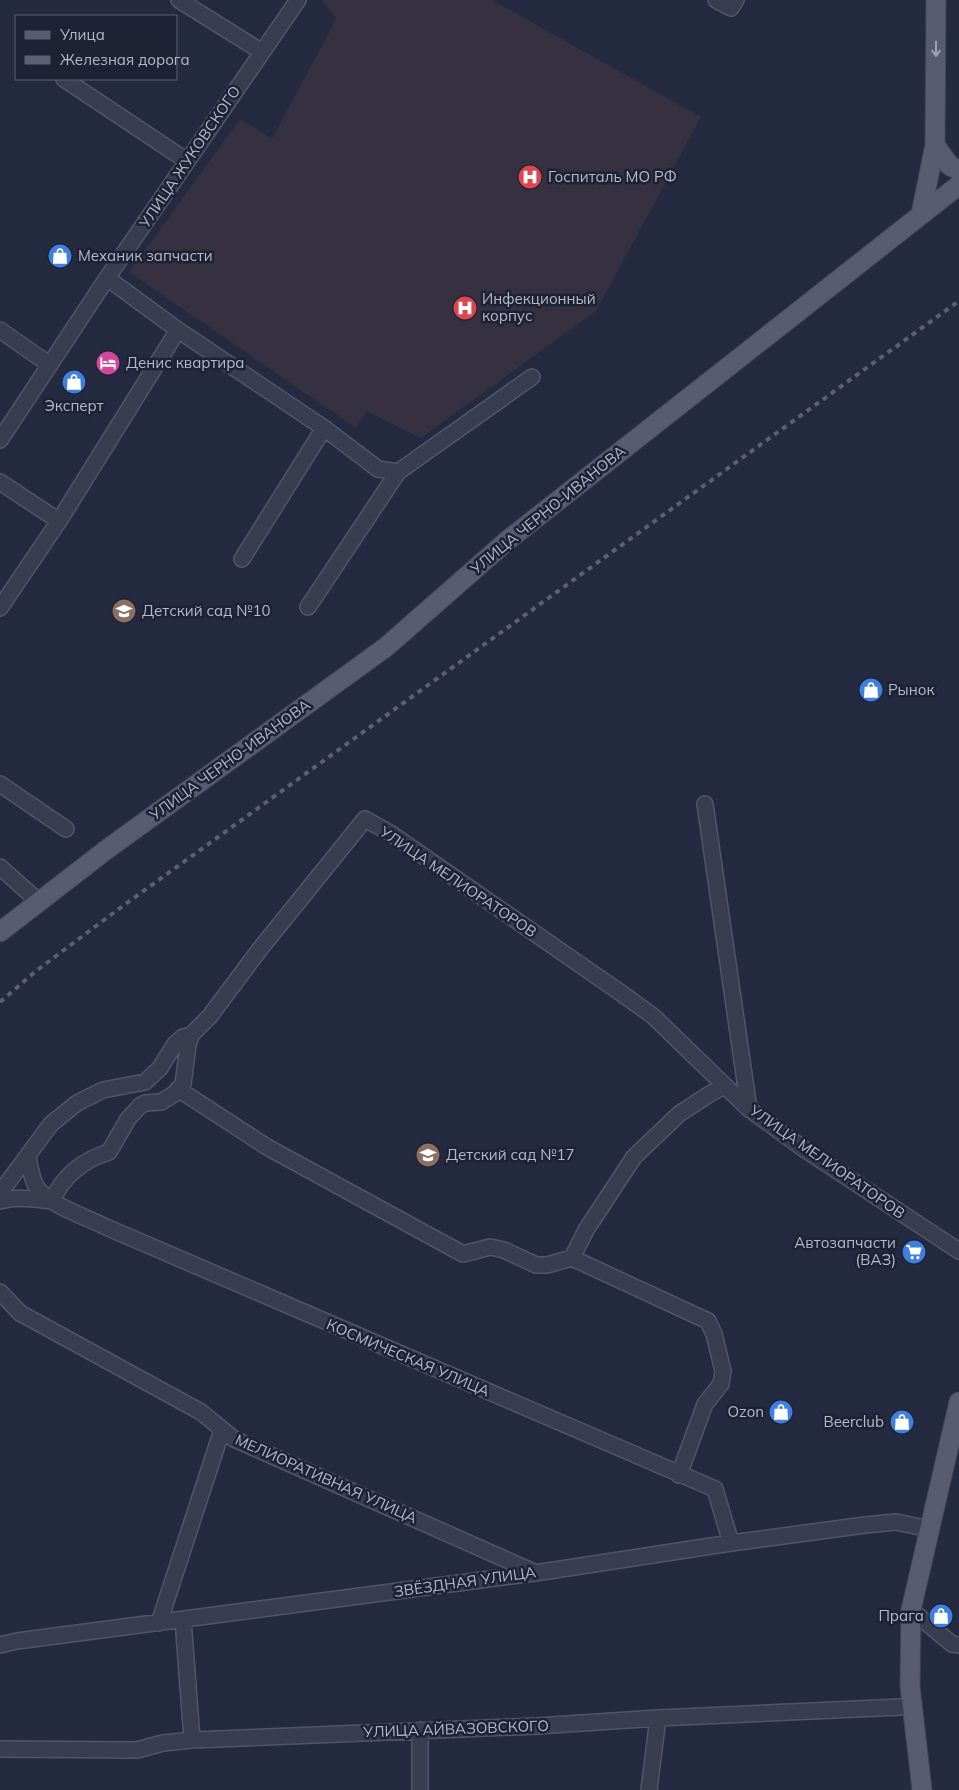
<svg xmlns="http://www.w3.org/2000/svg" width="959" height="1790" viewBox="0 0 959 1790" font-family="Mulish,sans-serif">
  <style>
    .medical { fill: #363141 }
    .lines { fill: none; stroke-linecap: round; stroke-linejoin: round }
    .minor-casing { stroke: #515568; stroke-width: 18 }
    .major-casing { stroke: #424659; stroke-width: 21 }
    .minor { stroke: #393d50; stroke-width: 15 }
    .major { stroke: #575c70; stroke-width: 19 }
    .rail { stroke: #5b6077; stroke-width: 4; stroke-dasharray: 5 5; stroke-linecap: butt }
    .oneway { stroke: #9ea2b4 }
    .labels { text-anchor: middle; stroke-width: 5; stroke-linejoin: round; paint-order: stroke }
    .street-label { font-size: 15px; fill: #b5b9cb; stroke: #1e2235 }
    .poi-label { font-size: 15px; fill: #b5b9cb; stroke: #1e2235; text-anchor: start }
  </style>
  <rect width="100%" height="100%" fill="#242a40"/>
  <!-- medical -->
  <path class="medical" d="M322,0H492L701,117L596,311L421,438L367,411L356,428L129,272L240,119L272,139L336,19Z"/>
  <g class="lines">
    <defs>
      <path id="minor" d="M179,0L262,52
        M716,0L731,8L736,0
        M64,79L187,161
        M107,278L178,330L324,428L378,469L398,472
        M0,330L50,365
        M0,440L107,278L298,0
        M0,482L59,521L178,330
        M242,559L324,428
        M308,607L398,472L532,377
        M0,608L59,521
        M0,784L66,829
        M705,804L749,1109
        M0,867L38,901
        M178,1089L267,1147L463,1254L490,1247L504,1250L536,1265H547L572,1258L586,1230L634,1157L679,1114L708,1095L724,1086
        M28,1156C30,1166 31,1177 36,1186C47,1205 87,1217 106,1227L715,1489L731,1543
        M0,1193L51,1124L77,1103L103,1090L145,1082L160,1068L175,1044L183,1037L191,1035
        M0,1201C18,1196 33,1199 52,1201
        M52,1201C63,1176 83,1160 109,1152L128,1119L140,1106L145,1103L161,1102L174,1094L183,1084L188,1046L191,1035L210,1016L260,949L365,819L390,833L621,993L653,1016L749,1109L804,1149L959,1251
        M572,1258L708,1321L714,1334L723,1371L721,1384L705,1404L679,1475
        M0,1292L20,1313L201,1412L234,1439L534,1572
        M911,1610L952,1644L959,1645
        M183,1619L192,1740
        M159,1623L222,1430
        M0,1645L17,1641L535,1573L731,1543L865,1525L896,1522L930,1529
        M0,1749L137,1750L163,1743L192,1740L537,1726L658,1718L901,1707L912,1705
        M420,1790V1730
        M649,1790L658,1718"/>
      <path id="major" d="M935,145L950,166L959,170
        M921,214L935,145L936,0
        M0,932L106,850L386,647L508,540L959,185
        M922,1790L910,1686L911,1610L959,1402"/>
    </defs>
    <!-- minor casing -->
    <use href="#minor" class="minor-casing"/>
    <!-- major casing -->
    <use href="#major" class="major-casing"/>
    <!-- minor -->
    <use href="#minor" class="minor"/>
    <!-- major -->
    <use href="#major" class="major"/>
    <!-- rail -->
    <path class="rail" d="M0,1002L36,971L120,908L959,301"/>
  </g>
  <!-- one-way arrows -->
  <defs><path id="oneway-shaft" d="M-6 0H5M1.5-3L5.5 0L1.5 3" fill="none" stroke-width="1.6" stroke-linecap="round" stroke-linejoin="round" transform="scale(1.25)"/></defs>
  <use class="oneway" href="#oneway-shaft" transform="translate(936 49) rotate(90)"/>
  <!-- icons -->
  <defs>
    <symbol id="hospital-disc" viewBox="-11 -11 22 22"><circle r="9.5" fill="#e0444e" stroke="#1e2235"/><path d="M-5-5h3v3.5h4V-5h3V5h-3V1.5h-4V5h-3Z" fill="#fff"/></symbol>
    <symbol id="shop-disc" viewBox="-11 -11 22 22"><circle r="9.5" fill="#3f7fe0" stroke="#1e2235"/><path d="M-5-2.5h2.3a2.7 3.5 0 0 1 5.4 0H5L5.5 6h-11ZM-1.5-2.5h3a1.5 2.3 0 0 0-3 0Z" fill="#fff"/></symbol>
    <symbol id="hotel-disc" viewBox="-11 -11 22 22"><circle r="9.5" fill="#d1479c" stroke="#1e2235"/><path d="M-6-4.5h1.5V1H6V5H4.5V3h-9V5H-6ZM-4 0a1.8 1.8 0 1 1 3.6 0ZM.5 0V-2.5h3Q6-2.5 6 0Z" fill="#fff"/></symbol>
    <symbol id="school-disc" viewBox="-11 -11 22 22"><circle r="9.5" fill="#8d6e63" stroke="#1e2235"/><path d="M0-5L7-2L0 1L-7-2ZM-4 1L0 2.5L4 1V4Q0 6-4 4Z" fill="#fff"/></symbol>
    <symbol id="supermarket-disc" viewBox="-11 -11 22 22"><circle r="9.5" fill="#3f7fe0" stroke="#1e2235"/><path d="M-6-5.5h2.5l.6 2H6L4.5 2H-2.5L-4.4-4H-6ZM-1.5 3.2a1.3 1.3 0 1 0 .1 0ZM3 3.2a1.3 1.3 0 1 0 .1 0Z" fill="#fff"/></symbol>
  </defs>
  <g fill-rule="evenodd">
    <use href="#hospital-disc" x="516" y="163" width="28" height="28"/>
    <use href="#shop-disc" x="46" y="242" width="28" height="28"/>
    <use href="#hospital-disc" x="451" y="294" width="28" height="28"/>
    <use href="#hotel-disc" x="94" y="349" width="28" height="28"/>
    <use href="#shop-disc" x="60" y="368" width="28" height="28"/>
    <use href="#school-disc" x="110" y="597" width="28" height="28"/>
    <use href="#shop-disc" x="857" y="676" width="28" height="28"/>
    <use href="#school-disc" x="414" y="1141" width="28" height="28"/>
    <use href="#supermarket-disc" x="900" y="1238" width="28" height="28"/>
    <use href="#shop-disc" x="767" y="1398" width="28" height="28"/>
    <use href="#shop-disc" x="888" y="1408" width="28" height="28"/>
    <use href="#shop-disc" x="927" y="1602" width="28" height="28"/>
  </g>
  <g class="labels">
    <!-- street labels -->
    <g class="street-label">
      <text transform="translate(190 157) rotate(-56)" y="5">УЛИЦА ЖУКОВСКОГО</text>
      <text transform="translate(548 510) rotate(-39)" y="5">УЛИЦА ЧЕРНО-ИВАНОВА</text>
      <text transform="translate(230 760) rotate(-36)" y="5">УЛИЦА ЧЕРНО-ИВАНОВА</text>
      <text transform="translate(458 882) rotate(34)" y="5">УЛИЦА МЕЛИОРАТОРОВ</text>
      <text transform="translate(827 1162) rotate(35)" y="5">УЛИЦА МЕЛИОРАТОРОВ</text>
      <text transform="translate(408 1358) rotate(23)" y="5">КОСМИЧЕСКАЯ УЛИЦА</text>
      <text transform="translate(326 1479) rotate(24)" y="5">МЕЛИОРАТИВНАЯ УЛИЦА</text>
      <text transform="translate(465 1582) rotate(-8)" y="5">ЗВЁЗДНАЯ УЛИЦА</text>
      <text transform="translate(456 1729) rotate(-2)" y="5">УЛИЦА АЙВАЗОВСКОГО</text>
    </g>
    <!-- poi labels -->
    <g class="poi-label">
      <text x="548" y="182">Госпиталь МО РФ</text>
      <text x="78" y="261">Механик запчасти</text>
      <text x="482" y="304">Инфекционный<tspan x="482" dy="17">корпус</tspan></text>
      <text x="126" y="368">Денис квартира</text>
      <text x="74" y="411" text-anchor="middle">Эксперт</text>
      <text x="142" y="616">Детский сад №10</text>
      <text x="888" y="695">Рынок</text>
      <text x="446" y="1160">Детский сад №17</text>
      <text x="896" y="1248" text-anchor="end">Автозапчасти<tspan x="896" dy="17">(ВАЗ)</tspan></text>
      <text x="764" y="1417" text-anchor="end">Ozon</text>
      <text x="884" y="1427" text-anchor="end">Beerclub</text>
      <text x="924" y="1621" text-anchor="end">Прага</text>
    </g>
  </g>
  <!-- legend -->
  <rect x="15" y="15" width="162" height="65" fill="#1e2235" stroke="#5a5e71"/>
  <rect x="25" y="31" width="25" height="8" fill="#575c70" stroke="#5a5e71"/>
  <text x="60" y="40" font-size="15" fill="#b5b9cb">Улица</text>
  <rect x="25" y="56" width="25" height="8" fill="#5b6077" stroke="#5a5e71"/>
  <text x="60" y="65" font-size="15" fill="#b5b9cb">Железная дорога</text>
</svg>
